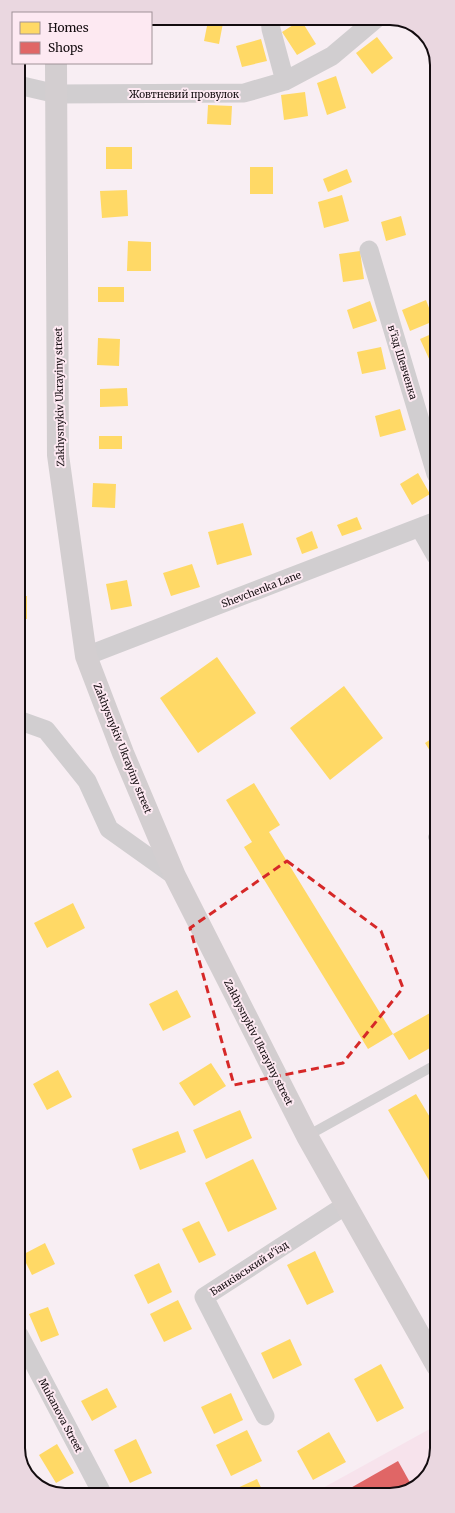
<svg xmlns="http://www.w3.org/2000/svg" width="455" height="1513" viewBox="0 0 455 1513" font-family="Merriweather,serif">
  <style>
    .built { fill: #f7e3ec }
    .homes { fill: #ffd966 }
    .shops { fill: #e06666 }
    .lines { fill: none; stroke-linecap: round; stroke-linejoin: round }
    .lane { stroke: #d1ced0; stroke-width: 10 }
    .street { stroke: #d1ced0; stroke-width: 19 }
    .secondary { stroke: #d3ced0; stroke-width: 22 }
    .marked { fill: none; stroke: #d62828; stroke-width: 3; stroke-dasharray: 8 5; stroke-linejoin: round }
    .labels { text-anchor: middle; stroke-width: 4; stroke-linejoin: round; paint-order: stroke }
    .street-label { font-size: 10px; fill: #130c0f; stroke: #fde9f2 }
    .rim { fill: none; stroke: #130c0f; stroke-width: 2 }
  </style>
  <rect width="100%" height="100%" fill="#f8eef3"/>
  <!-- built -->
  <path class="built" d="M437,1425V1448L427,1477L399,1494H312Z"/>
  <!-- homes -->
  <path class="homes" d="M301,20L316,44L297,55L282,32Z
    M208,21L223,23L219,44L204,41Z
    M377,37L393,58L372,74L356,53Z
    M261,39L267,61L242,67L236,46Z
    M336,76L346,108L327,115L317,83Z
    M305,92L308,116L284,120L281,95Z
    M208,105L232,106L231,125L207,124Z
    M106,147H132V169H106Z
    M250,167H273V194H250Z
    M347,169L352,182L328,192L323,179Z
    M127,190L128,216L102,218L100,191Z
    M342,195L349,221L324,228L318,202Z
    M401,216L406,235L386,241L381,222Z
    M128,241L151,242V271H127Z
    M360,251L364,279L343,282L339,254Z
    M98,287H124V302H98Z
    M426,300L434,321L410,331L402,310Z
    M370,301L377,321L353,329L347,310Z
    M436,332V359L430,361L420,339Z
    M98,338L120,339L119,366L97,365Z
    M381,347L386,369L362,374L357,352Z
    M127,388L128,406L100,407V389Z
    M400,409L406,430L380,437L375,416Z
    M99,436H122V449H99Z
    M418,473L430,494L412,505L400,484Z
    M93,483L116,484L115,508L92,507Z
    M357,517L362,529L342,536L337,525Z
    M243,523L252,555L217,565L208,532Z
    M312,531L318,548L302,554L296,538Z
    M192,564L200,587L171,596L163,573Z
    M127,580L132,606L111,610L106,584Z
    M18,596H27V619H18Z
    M217,657L256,713L198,753L160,698Z
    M344,686L383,738L330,780L290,728Z
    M437,735V762L425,743Z
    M18,777L22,793L19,794L18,781Z
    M254,783L280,825L269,832L393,1034L368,1049L244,847L252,842L226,800Z
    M73,903L85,928L47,948L34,923Z
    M19,930H20L26,943L19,946Z
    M177,990L191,1017L163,1031L149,1004Z
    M437,1009V1044L409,1060L393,1034Z
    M211,1063L226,1086L194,1106L179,1083Z
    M58,1070L72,1097L47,1110L33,1084Z
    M416,1094L437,1129V1194L388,1110Z
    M240,1110L252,1138L206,1159L193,1130Z
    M178,1131L186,1152L140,1170L132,1149Z
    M253,1159L277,1209L228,1232L205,1183Z
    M199,1221L216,1255L199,1263L182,1229Z
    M45,1243L55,1264L32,1275L22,1255Z
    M315,1251L334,1292L307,1305L287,1265Z
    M159,1263L172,1292L148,1304L134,1275Z
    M178,1300L192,1329L164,1342L150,1314Z
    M48,1307L59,1335L41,1342L29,1314Z
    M290,1339L302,1365L273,1379L261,1353Z
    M381,1364L404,1408L377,1422L354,1379Z
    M107,1388L117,1407L92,1421L81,1401Z
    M231,1393L243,1420L214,1434L201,1407Z
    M247,1430L262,1461L231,1476L216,1445Z
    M329,1432L346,1462L313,1480L297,1451Z
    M136,1439L152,1473L130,1483L114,1450Z
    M57,1444L74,1473L56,1483L39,1455Z
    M257,1479L264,1494H224Z"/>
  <!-- shops -->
  <path class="shops" d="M398,1461L412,1486L399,1494H340Z"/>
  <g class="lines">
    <!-- lane -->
    <path class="lane" d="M433,837L437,844
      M307,1136L437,1064"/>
    <!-- street -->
    <path class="street" d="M270,18L271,29L285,81
      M18,85L57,94L244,93L285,81L332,56L377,18
      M369,250L436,474
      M420,528L436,556
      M86,656L436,521
      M18,720L46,730L87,781L109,829L175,876
      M19,1335L103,1495
      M265,1416L204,1297L346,1205"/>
    <!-- secondary -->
    <path class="secondary" d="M56,63L58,455L86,656L123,753L175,876L307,1136L437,1366"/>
  </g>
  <!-- marked area -->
  <path class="marked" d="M287,861L381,931L403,988L343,1063L234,1085L190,928Z"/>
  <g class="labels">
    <!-- street labels -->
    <g class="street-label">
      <text x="184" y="98">Жовтневий провулок</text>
      <text transform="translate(403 362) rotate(73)" y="4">в'їзд Шевченка</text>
      <text transform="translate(59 397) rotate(-91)" y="4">Zakhysnykiv Ukrayiny street</text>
      <text transform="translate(261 589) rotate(-21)" y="4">Shevchenka Lane</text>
      <text transform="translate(123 748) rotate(68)" y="4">Zakhysnykiv Ukrayiny street</text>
      <text transform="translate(259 1042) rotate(63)" y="4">Zakhysnykiv Ukrayiny street</text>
      <text transform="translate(249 1268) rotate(-33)" y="4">Банківський в'їзд</text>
      <text transform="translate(61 1415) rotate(62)" y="4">Mukanova Street</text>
    </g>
  </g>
  <!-- crop -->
  <path d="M0 0H455V1513H0ZM65 25H390A40 40 0 0 1 430 65V1448A40 40 0 0 1 390 1488H65A40 40 0 0 1 25 1448V65A40 40 0 0 1 65 25Z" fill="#ead7e0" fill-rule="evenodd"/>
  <path class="rim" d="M65 25H390A40 40 0 0 1 430 65V1448A40 40 0 0 1 390 1488H65A40 40 0 0 1 25 1448V65A40 40 0 0 1 65 25Z"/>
  <!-- legend -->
  <rect x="12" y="12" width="140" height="52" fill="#fde9f2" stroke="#9f9197"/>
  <rect x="20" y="22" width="20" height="12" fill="#ffd966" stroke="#9f9197"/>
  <text x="48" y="32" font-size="12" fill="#130c0f">Homes</text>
  <rect x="20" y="42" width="20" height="12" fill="#e06666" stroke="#9f9197"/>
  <text x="48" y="52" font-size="12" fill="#130c0f">Shops</text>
</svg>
